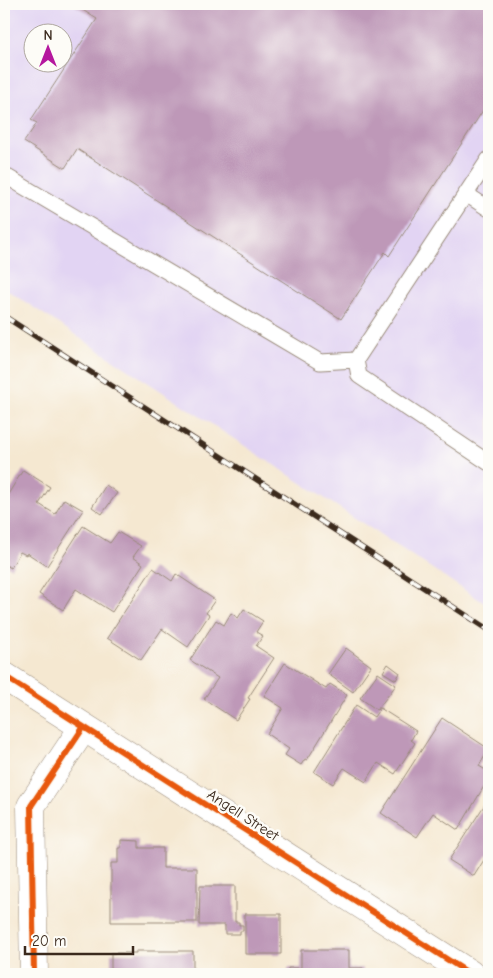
<svg xmlns="http://www.w3.org/2000/svg" width="493" height="978" viewBox="0 0 493 978" font-family="'Comic Neue',sans-serif">
  <style>
    .built { fill: #e2d4f3; fill-rule: evenodd }
    .building { fill: #be98b8 }
    .lines { fill: none; stroke-linecap: round; stroke-linejoin: round }
    .lane-casing { stroke: #988978; stroke-width: 17 }
    .street-casing { stroke: #988978; stroke-width: 29 }
    .lane { stroke: #fff; stroke-width: 15 }
    .street { stroke: #fff; stroke-width: 28 }
    .rail-casing { stroke: #3b2a1e; stroke-width: 5.5 }
    .rail { stroke: #fdfcf7; stroke-width: 4; stroke-dasharray: 11; stroke-linecap: butt }
    .cycleway-casing { stroke: #fdfcf7; stroke-width: 9 }
    .cycleway { stroke: #e8590c; stroke-width: 6 }
    .labels { text-anchor: middle; stroke-width: 5; stroke-linejoin: round; paint-order: stroke }
    .street-label { font-size: 15px; fill: #3b2a1e; stroke: #fdfcf7 }
  </style>
  <rect width="100%" height="100%" fill="#fdfcf7"/>
  <filter id="ink" filterUnits="userSpaceOnUse"><feTurbulence type="fractalNoise" baseFrequency=".02" numOctaves="2"/><feDisplacementMap in="SourceGraphic" scale="10" xChannelSelector="R" yChannelSelector="G"/><feConvolveMatrix kernelMatrix="1 2 1 2 8 2 1 2 1" color-interpolation-filters="sRGB"/></filter>
  <filter id="wash" filterUnits="userSpaceOnUse"><feTurbulence type="fractalNoise" baseFrequency=".0096" numOctaves="4" result="noise"/><feDisplacementMap in="SourceGraphic" scale="20" xChannelSelector="R" yChannelSelector="G"/><feGaussianBlur stdDeviation="1.12" result="paint"/><feColorMatrix in="noise" values="0 0 0 0 0 0 0 0 0 0 0 0 0 0 0 0 0 1.4 0 .05"/><feComposite in="paint" operator="in"/></filter>
  <g filter="url(#wash)">
    <rect width="100%" height="100%" fill="#f5e8d1"/>
    <!-- built -->
    <path class="built" d="M7,4H489V606L4,288V8ZM32,32H62V62H32Z"/>
    <g id="blocks">
      <!-- building -->
      <path class="building" d="M73,4H489V101L389,256L385,252L341,319L77,149L65,168L24,142L37,123L31,120L97,19Z
        M23,470L50,487L39,504L55,514L64,499L83,510L47,566L27,553L26,555L20,552L11,568L4,564V497L5,495L7,496Z
        M106,485L117,493L102,514L92,507Z
        M83,526L110,543L118,532L141,546L133,557L143,564L112,612L76,589L63,610L39,594Z
        M153,568L172,581L176,574L215,600L206,613L209,615L188,647L162,629L141,660L107,638Z
        M244,609L263,621L256,632L263,636L256,646L274,658L248,698L250,699L236,720L204,699L218,678L190,660L216,620L224,625L231,613L238,618Z
        M346,648L371,666L353,692L328,674Z
        M285,663L326,689L330,684L347,695L307,760L305,759L301,765L285,755L289,749L267,734L283,708L264,696Z
        M388,664L400,673L396,680L383,672Z
        M378,673L396,685L377,710L360,698Z
        M356,705L374,717L380,708L416,731L411,740L415,743L395,774L378,763L366,782L344,768L333,784L314,772Z
        M442,718L489,749L479,766L489,772V778L458,830L433,813L417,837L381,813Z
        M489,798V857L487,855L474,876L449,860Z
        M121,840L139,841V848H163V868H197V922H111V863H118V848H121Z
        M200,886H235V922H239V925H243V931H240V934H225V925H199Z
        M245,914H281V954H245Z
        M301,950H349V968H363V974H288V968H301Z
        M136,951H193V974H111V953H136Z"/>
    </g>
  </g>
  <g filter="url(#ink)">
    <use href="#blocks" fill-opacity="0" stroke="#988978" stroke-width="1"/>
    <g class="lines">
      <defs>
        <path id="lane" d="M489,159L356,360L359,376L489,463
          M4,175L320,362L356,360
          M466,194L489,209"/>
        <path id="street" d="M4,676L470,974
          M34,974L31,806L83,728"/>
      </defs>
      <!-- lane casing -->
      <use href="#lane" class="lane-casing"/>
      <!-- street casing -->
      <use href="#street" class="street-casing"/>
      <!-- lane -->
      <use href="#lane" class="lane"/>
      <!-- street -->
      <use href="#street" class="street"/>
      <defs>
        <path id="rail" d="M4,316L489,630"/>
      </defs>
      <!-- rail casing -->
      <use href="#rail" class="rail-casing"/>
      <!-- rail -->
      <use href="#rail" class="rail"/>
      <defs>
        <path id="cycleway" d="M4,676L470,974
          M34,974L31,806L83,728"/>
      </defs>
      <!-- cycleway casing -->
      <use href="#cycleway" class="cycleway-casing"/>
      <!-- cycleway -->
      <use href="#cycleway" class="cycleway"/>
    </g>
  </g>
  <g class="labels">
    <!-- street labels -->
    <g class="street-label">
      <text transform="translate(243 815) rotate(33)" y="5">Angell Street</text>
    </g>
  </g>
  <!-- margin -->
  <rect width="493" height="978" fill="none" stroke="#fdfcf7" stroke-width="20"/>
  <!-- north arrow -->
  <g transform="translate(48 48)"><circle r="24" fill="#fdfcf7" stroke="#afa8a0"/>
  <path d="M0-4L9 19L0 12L-9 19Z" fill="#b5179e"/>
  <text y="-8" font-size="14" font-weight="bold" text-anchor="middle" fill="#3b2a1e">N</text>
  </g>
  <!-- scale -->
  <path d="M25 946v8h108v-8" fill="none" stroke="#3b2a1e" stroke-width="2.5"/>
  <text x="32" y="946" font-size="15" fill="#3b2a1e" stroke="#fdfcf7" stroke-width="4" paint-order="stroke">20 m</text>
</svg>
